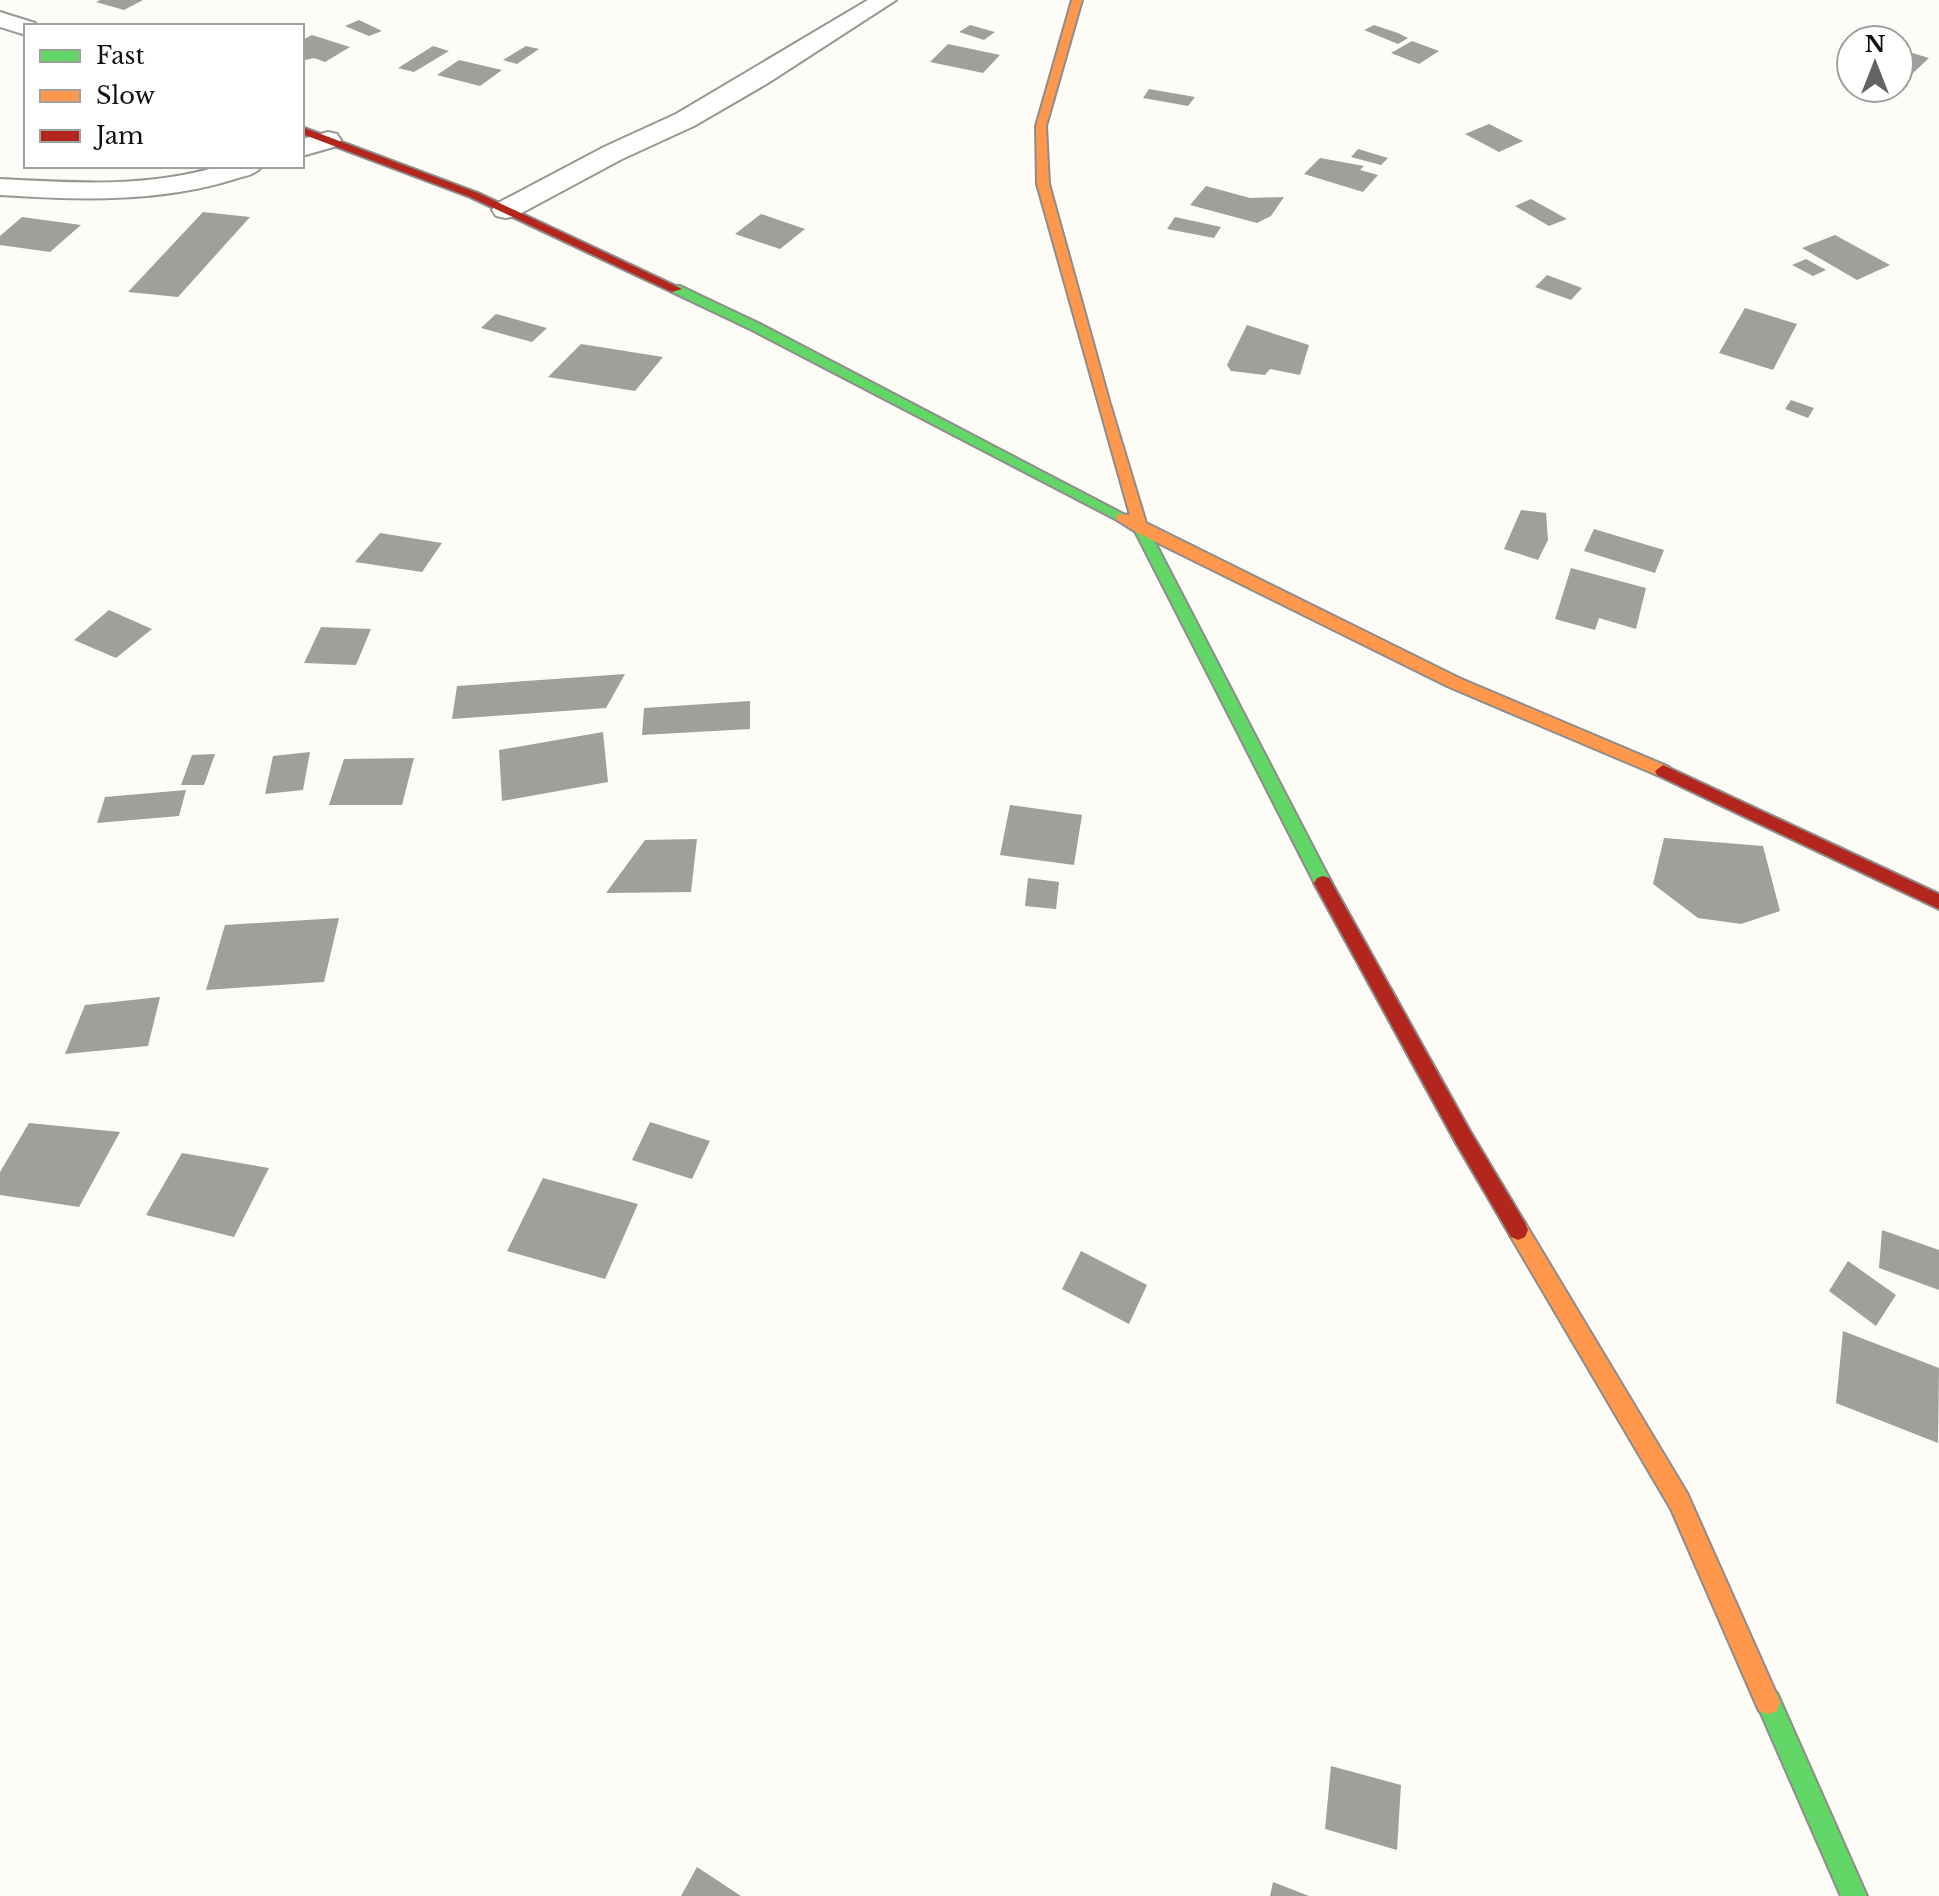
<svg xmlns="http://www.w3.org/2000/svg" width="1939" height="1896" viewBox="0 0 1939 1896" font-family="'Libre Baskerville',serif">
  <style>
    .building { fill: #a19f9c }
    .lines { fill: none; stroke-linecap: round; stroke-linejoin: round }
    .street-casing { stroke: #979795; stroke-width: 4 }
    .fast-casing { stroke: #8e8d8b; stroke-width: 4 }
    .slow-casing { stroke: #8e8d8b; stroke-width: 4 }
    .jam-casing { stroke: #8e8d8b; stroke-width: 4 }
    .street { fill: #fffffe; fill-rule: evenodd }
    .fast { fill: #63d668; fill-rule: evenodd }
    .slow { fill: #ff974d; fill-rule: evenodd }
    .jam { fill: #b3261e; fill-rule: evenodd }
  </style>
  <rect width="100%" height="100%" fill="#fdfcf7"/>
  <!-- building -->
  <path class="building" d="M100,0H143L124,10L96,2Z
    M359,20L382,31L369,36L345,26Z
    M970,25L995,32L984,40L959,32Z
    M1374,25L1398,33L1408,38L1398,44L1364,30Z
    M312,35L350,47L325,62L314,58L302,61V40Z
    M1412,41L1439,51L1419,64L1391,53Z
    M948,44L1000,55L983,73L930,62Z
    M433,46L449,51L414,72L398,68Z
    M526,46L539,49L517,64L503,60Z
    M1899,49L1929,58L1913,73L1899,68Z
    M459,60L502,70L480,86L437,75Z
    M1149,89L1195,97L1188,106L1143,98Z
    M1489,124L1523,141L1499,152L1465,134Z
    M1358,149L1388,158L1381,165L1351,157Z
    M1320,158L1364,166L1360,170L1378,175L1363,192L1304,174Z
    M1206,186L1250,198L1284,197L1271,216L1257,223L1190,205Z
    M1531,199L1567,219L1549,226L1515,206Z
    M203,212L250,217L178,297L128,292Z
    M761,214L805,229L780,249L735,234Z
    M22,217L81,225L50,252L0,245V236Z
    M1175,217L1221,227L1214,238L1167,229Z
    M1835,235L1890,265L1857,280L1802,248Z
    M1806,259L1826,270L1813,276L1792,265Z
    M1547,275L1582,288L1571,300L1535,287Z
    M1745,308L1797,324L1773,370L1719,353Z
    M496,314L547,328L532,342L481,328Z
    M1247,325L1309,345L1300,375L1270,369L1265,375L1231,371L1227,365Z
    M581,344L663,357L635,391L548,377Z
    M1791,400L1814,408L1808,418L1785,409Z
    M1521,510L1546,513L1548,540L1538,560L1504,549Z
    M1594,529L1664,550L1655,573L1584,551Z
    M380,533L442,543L422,572L355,562Z
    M1571,568L1646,588L1636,629L1599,618L1595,630L1555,619Z
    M109,610L152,629L116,658L74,640Z
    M321,627L371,629L356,665L304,663Z
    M625,674L606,708L452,719L457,686Z
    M750,701V729L642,735L644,708Z
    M603,732L608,782L502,801L499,750Z
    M310,752L303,790L265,794L273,756Z
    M215,754L204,785H181L192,755Z
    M414,758L402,805H329L344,759Z
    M186,790L179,816L97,823L105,797Z
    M1010,805L1082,815L1074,865L1000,855Z
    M1664,838L1763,846L1780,911L1741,924L1698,918L1653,884Z
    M697,839L691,892L606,893L645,840Z
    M1028,878L1059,882L1056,909L1025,906Z
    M339,918L324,982L206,990L225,925Z
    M160,997L148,1046L65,1054L85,1005Z
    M650,1122L710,1141L692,1179L632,1160Z
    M29,1123L120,1132L79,1207L0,1195V1172Z
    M182,1153L269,1168L234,1237L146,1215Z
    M543,1178L638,1204L605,1279L507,1251Z
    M1882,1230L1939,1250V1290L1879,1268Z
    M1081,1251L1147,1285L1129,1324L1062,1289Z
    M1848,1261L1896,1295L1876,1326L1829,1291Z
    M1843,1331L1939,1368L1938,1443L1836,1403Z
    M1331,1766L1401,1785L1397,1850L1325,1829Z
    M697,1867L741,1896H681Z
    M1273,1882L1309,1896H1270Z"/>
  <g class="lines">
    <defs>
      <path id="street" d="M868,0H896L768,83L694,126L622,159L516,216L506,218L496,216L492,210L496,204L604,147L676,114Z
        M0,12L35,23L37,26H26V35L0,27Z
        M328,132L337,134L341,140L337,146L302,156V139Z
        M220,166H262C256,175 244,176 235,179C158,203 79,200 0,195V179C73,183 149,188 220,166Z"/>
      <path id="fast" d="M672,286H680L760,324L1129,517L1127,520H1117L752,330L672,292Z
        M1141,524L1148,529L1329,878L1332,883L1329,888H1317L1134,529Z
        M1768,1690L1777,1693L1867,1896H1841L1756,1702L1759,1693Z"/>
      <path id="slow" d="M1072,0H1082L1046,126L1049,184L1110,404L1146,523L1459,678L1669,767L1671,771L1669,775H1657L1447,686L1136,532L1117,520V514L1130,515L1037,184L1036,126Z
        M1518,1220L1525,1223L1687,1493L1780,1702L1777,1711L1768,1714L1759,1711L1671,1509L1511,1237L1508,1230L1511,1223Z"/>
      <path id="jam" d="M302,127L478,193L682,289L672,292L470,197L302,134Z
        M1663,765L1939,894V909L1657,775L1655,771Z
        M1323,876L1329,878L1470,1131L1525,1223L1528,1230L1525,1237L1518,1240L1511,1237L1456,1143L1314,883L1317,878Z"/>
    </defs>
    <!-- street casing -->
    <use href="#street" class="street-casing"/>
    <!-- fast casing -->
    <use href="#fast" class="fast-casing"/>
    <!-- slow casing -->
    <use href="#slow" class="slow-casing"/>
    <!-- jam casing -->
    <use href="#jam" class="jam-casing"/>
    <!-- street -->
    <use href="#street" class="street"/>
    <!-- fast -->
    <use href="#fast" class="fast"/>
    <!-- slow -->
    <use href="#slow" class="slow"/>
    <!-- jam -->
    <use href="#jam" class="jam"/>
  </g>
  <!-- legend -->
  <rect x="24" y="24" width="280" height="144" fill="#ffffff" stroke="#a0a0a0" stroke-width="2"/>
  <rect x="40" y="50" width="40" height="12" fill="#63d668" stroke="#a0a0a0" stroke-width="2"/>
  <text x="96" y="64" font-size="24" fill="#111111">Fast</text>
  <rect x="40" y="90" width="40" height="12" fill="#ff974d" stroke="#a0a0a0" stroke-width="2"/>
  <text x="96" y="104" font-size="24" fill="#111111">Slow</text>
  <rect x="40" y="130" width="40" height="12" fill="#b3261e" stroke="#a0a0a0" stroke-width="2"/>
  <text x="96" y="144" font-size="24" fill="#111111">Jam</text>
  <!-- north arrow -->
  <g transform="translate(1875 64)"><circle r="38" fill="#ffffff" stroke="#a0a0a0" stroke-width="2"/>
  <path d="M0-6L14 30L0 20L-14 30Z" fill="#646362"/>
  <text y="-12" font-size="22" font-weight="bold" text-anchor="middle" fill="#111111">N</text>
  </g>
</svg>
